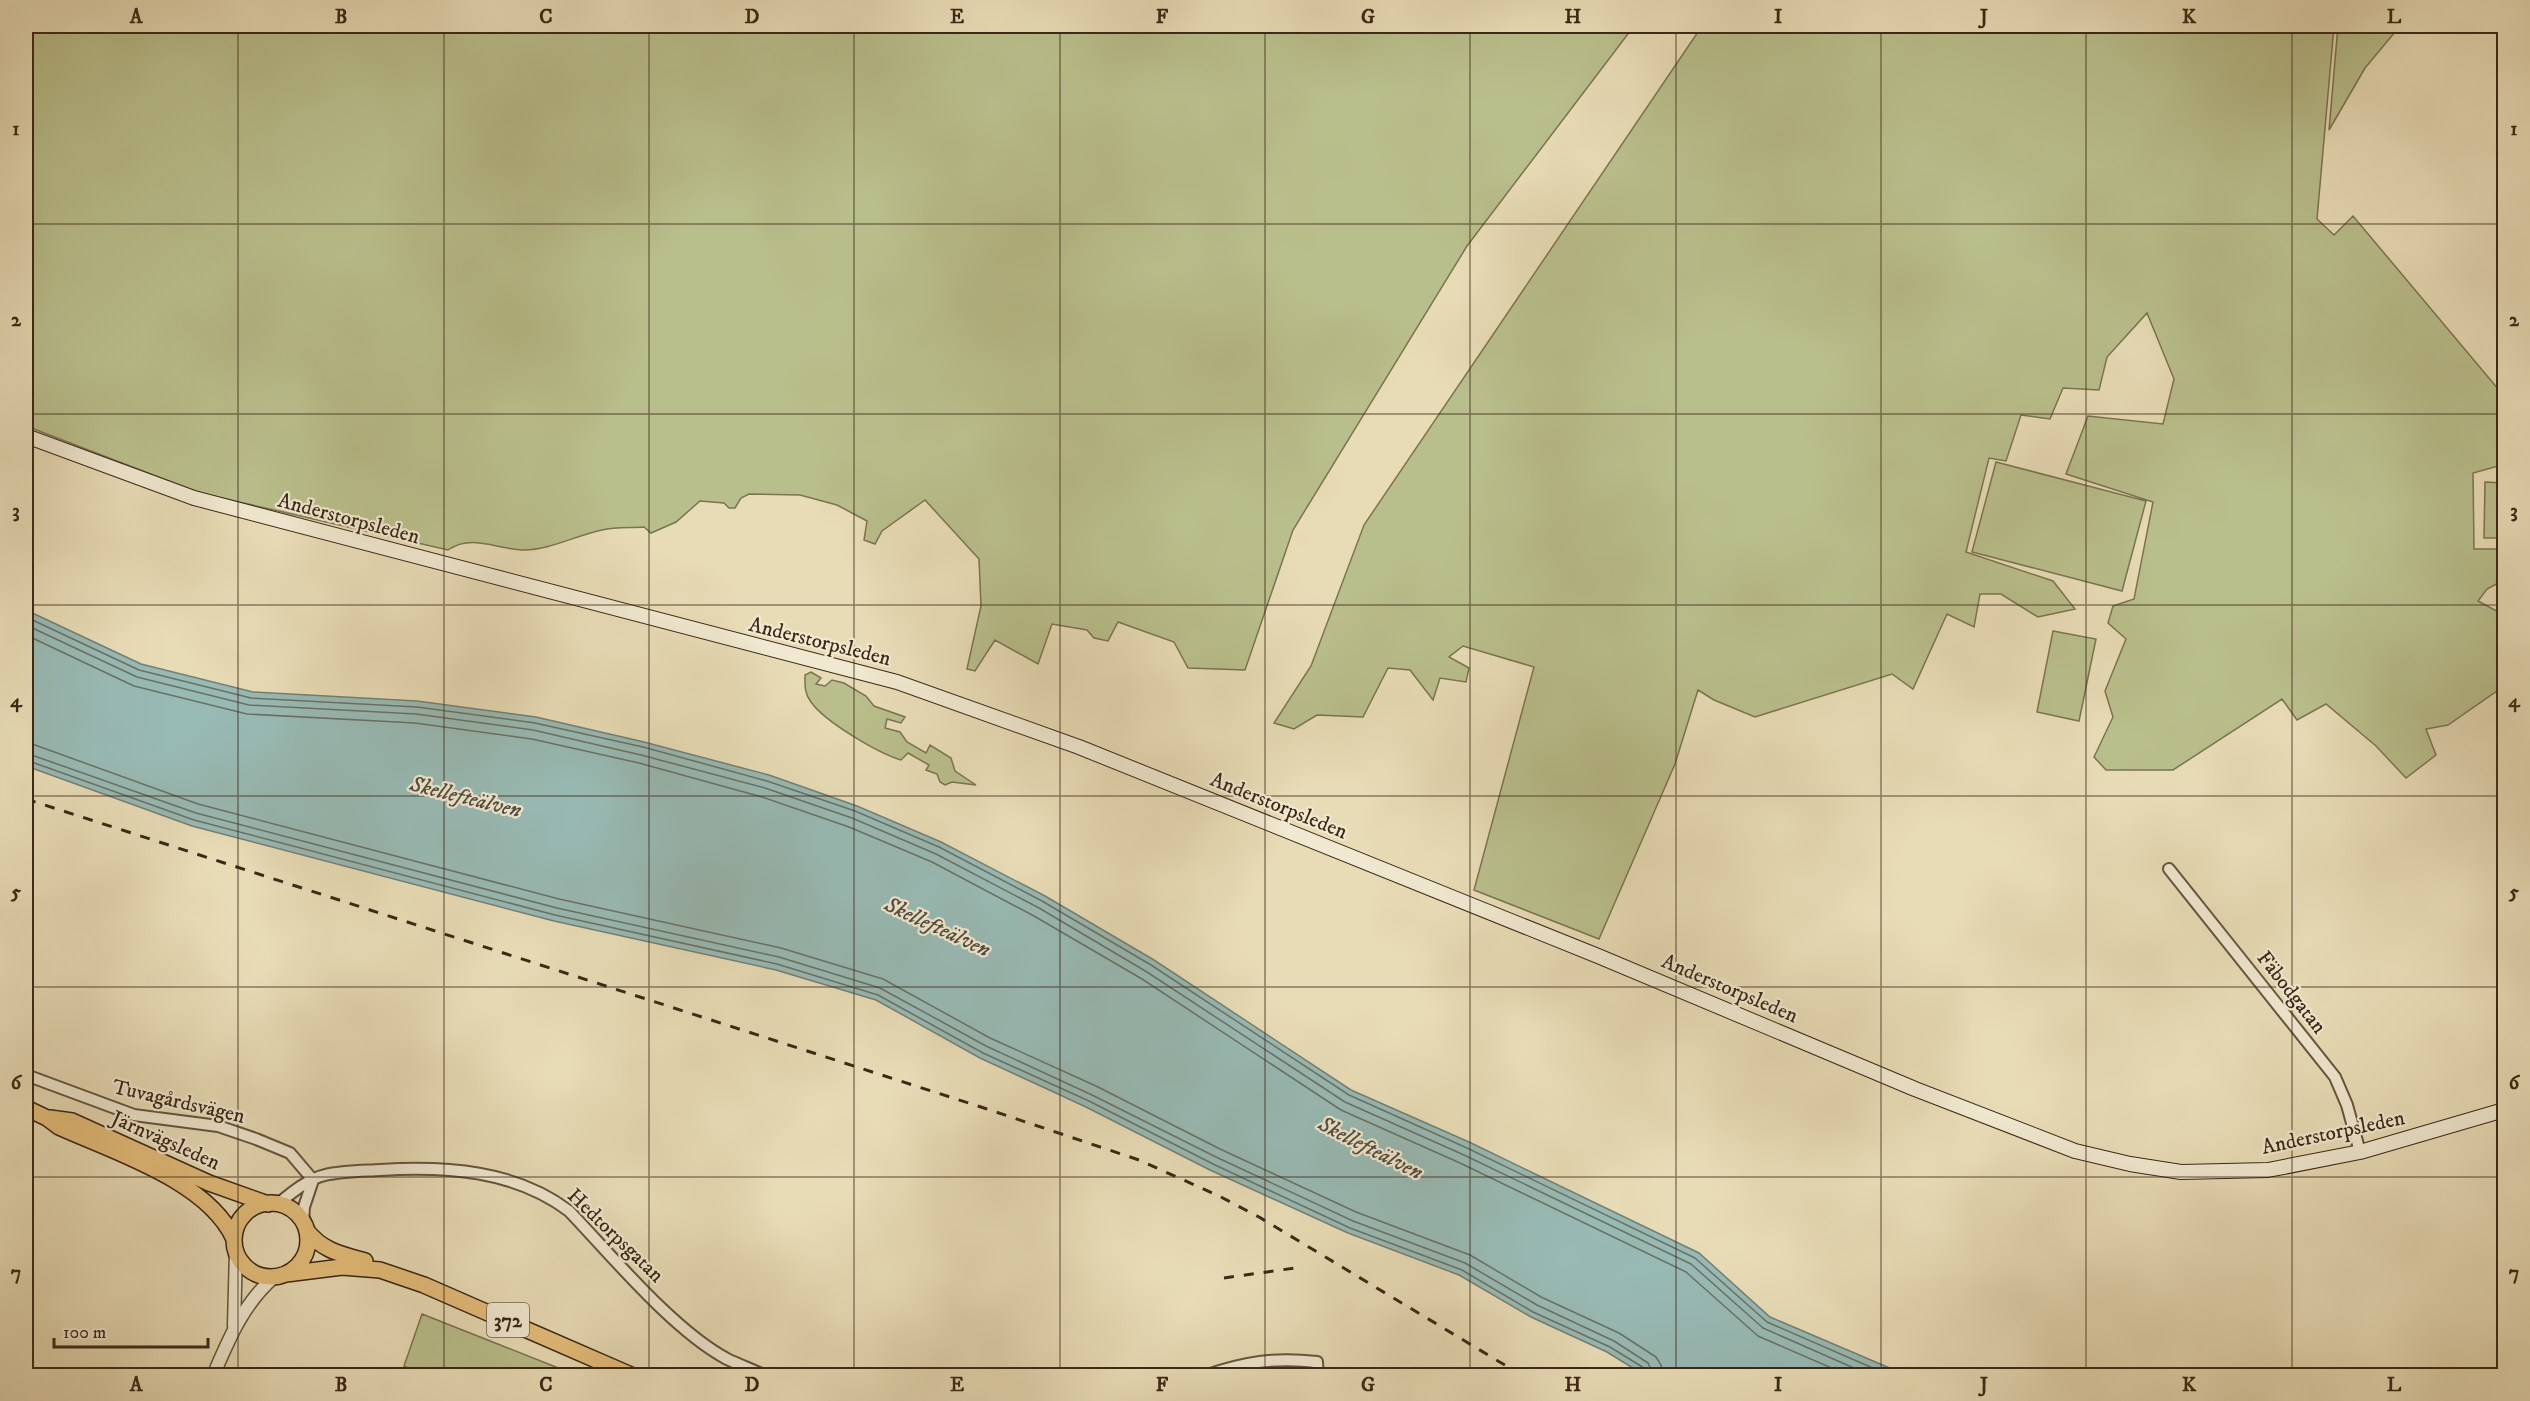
<svg xmlns="http://www.w3.org/2000/svg" width="2530" height="1401" viewBox="0 0 2530 1401" font-family="'IM FELL DW Pica',serif">
  <style>
    .green { fill: #b9bf8c; stroke: #7a7451; stroke-width: 1.5 }
    .water { fill: #98bab4; stroke: #738075; stroke-width: 1.5 }
    .lines { fill: none; stroke-linecap: round; stroke-linejoin: round }
    .shore { stroke: #6a7165; stroke-width: 1.5 }
    .minor-casing { stroke: #66553e; stroke-width: 14 }
    .tertiary-casing { stroke: #66553e; stroke-width: 15 }
    .secondary-casing { stroke: #3b2816; stroke-width: 16 }
    .primary-casing { stroke: #3b2816; stroke-width: 18 }
    .minor { stroke: #f0e8d0; stroke-width: 10 }
    .tertiary { stroke: #f0e8d0; stroke-width: 12 }
    .secondary { stroke: #f0e8d0; stroke-width: 14 }
    .primary { stroke: #e4be7b; stroke-width: 15 }
    .rail { stroke: #3b2816; stroke-width: 3; stroke-dasharray: 10 10; stroke-linecap: butt }
    .grid { fill: none; stroke: #3b2816; stroke-width: 1.5; stroke-opacity: 0.55 }
    .labels { text-anchor: middle; stroke-width: 4.5; stroke-linejoin: round; paint-order: stroke }
    .shield { fill: #f0e8d0; stroke: #71624e; stroke-width: 1.5 }
    .shield-label { font-size: 20px; font-weight: bold; fill: #3b2816 }
    .street-label { font-size: 21px; fill: #3b2816; stroke: #f0e8d0 }
    .water-label { font-size: 22px; font-style: italic; fill: #524c3e; stroke: #f0e8d0 }
    .neatline { fill: none; stroke: #3b2816; stroke-width: 2 }
    .grid-label { font-size: 20px; text-anchor: middle; font-weight: bold; fill: #3b2816 }
  </style>
  <rect width="100%" height="100%" fill="#e8dcb6"/>
  <filter id="stains"><feTurbulence type="fractalNoise" baseFrequency=".00333" numOctaves="4"/><feColorMatrix values="0 0 0 0 .2 0 0 0 0 .09 0 0 0 0 .02 0 0 0 .5 -.17"/></filter>
  <radialGradient id="worn" r=".72"><stop offset=".6" stop-color="#630" stop-opacity="0"/><stop offset="1" stop-color="#630" stop-opacity=".3"/></radialGradient>
  <!-- green -->
  <path class="green" d="M26,26H1634L1467,246L1293,530L1245,670L1188,668L1174,642L1118,622L1108,641L1094,638L1087,630L1052,624L1038,664L995,640L975,671L967,669L981,606L979,559L925,500L882,531L875,544L864,540L867,521L837,505L800,495L749,494L741,498L735,508H729L724,503L700,501L676,522L651,533L644,527C630,528 615,527 602,530C577,535 550,550 524,550C498,550 472,533 448,550L200,493L26,426Z
    M1702,26H2334L2317,219L2334,235L2353,216L2504,396V419L2500,415L2502,465L2473,473L2474,549H2504V580L2487,589L2478,601L2504,615V686L2448,725L2426,729L2436,755L2406,778L2376,746L2326,704L2297,720L2282,699L2173,770H2106L2094,757L2113,717L2105,691L2126,639L2108,623L2113,606L2134,599L2153,502L2066,474L2088,416L2163,424L2174,379L2147,313L2107,357L2099,390L2063,388L2050,419L2021,415L2006,461L1989,458L1966,552L2053,581L2075,609L2038,617L2001,594H1980L1974,627L1947,614L1913,689L1892,674L1755,717L1714,700L1698,690L1675,764L1599,939L1474,890L1534,667L1463,646L1449,657L1469,668L1466,682L1440,678L1433,700L1410,670L1388,668L1363,717L1317,715L1294,729L1274,723L1311,666L1364,525Z
    M2338,26H2400L2365,68L2329,130Z
    M1996,462L2146,501L2122,591L1972,552Z
    M2485,482L2504,483V538H2484Z
    M2053,631L2096,639L2079,721L2037,712Z
    M811,672L821,678L816,684L825,686L832,680L844,683L866,696L874,706L905,717L901,723L887,719L885,728L900,732L907,742L926,753L930,745L951,758L955,771L976,785L952,782L945,785L940,782L937,774L926,770L929,765L908,753L901,760C878,753 825,722 811,702C804,693 805,685 805,675Z
    M422,1314L576,1375H417L412,1370L404,1366Z"/>
  <!-- water -->
  <path class="water" d="M26,610L141,664L253,692L417,701L536,717L644,742L769,775L857,806L941,842L1045,896L1154,960L1351,1090L1469,1142L1699,1253L1770,1317L1906,1375H1644L1607,1352L1531,1317L1459,1275L1348,1233L1210,1170L1086,1107L980,1058L876,1000L776,970L554,921L192,826L26,766Z"/>
  <g class="lines">
    <!-- shore -->
    <path class="shore" d="M26,617L139,670L251,698L417,707L535,723L643,747L767,781L855,811L939,847L1042,901L1151,965L1349,1095L1467,1148L1695,1258L1767,1322L1891,1376
      M26,625L137,677L249,705L416,714L533,730L641,755L765,788L852,818L936,854L1039,908L1147,972L1345,1102L1464,1155L1691,1264L1763,1328L1872,1376
      M26,635L134,686L247,714L415,723L532,739L639,763L762,797L849,827L932,862L1034,916L1142,979L1341,1110L1460,1163L1686,1272L1758,1336L1850,1376
      M26,744L35,745L198,804L559,899L781,948L883,979L990,1038L1096,1086L1220,1149L1356,1212L1470,1255L1541,1297L1619,1333L1656,1357L1661,1365L1663,1376
      M26,753L196,813L557,908L779,957L880,988L986,1046L1092,1095L1216,1157L1353,1221L1465,1263L1537,1305L1614,1341L1648,1363L1654,1376
      M26,760L194,820L555,915L777,964L878,995L983,1053L1089,1101L1213,1164L1350,1228L1462,1270L1533,1312L1610,1347L1644,1368L1646,1376"/>
    <defs>
      <path id="minor" d="M2169,869L2335,1077L2347,1105L2360,1152
        M26,1075L134,1115L218,1126L256,1139L290,1153L313,1180
        M278,1204C291,1193 308,1179 325,1175C342,1171 362,1171 380,1170C446,1166 515,1170 569,1211C613,1257 673,1330 727,1359C740,1365 753,1370 766,1376
        M303,1222L304,1207L313,1180
        M1204,1376C1244,1362 1275,1357 1317,1362L1318,1376"/>
      <path id="tertiary" d="M234,1326L236,1251
        M213,1376C229,1339 243,1304 274,1277"/>
      <path id="secondary" d="M26,436L194,498L897,682L1079,747L1598,956L1915,1089L2075,1151L2130,1164L2181,1172L2268,1170L2360,1152L2504,1110"/>
      <path id="primary" d="M26,1108L47,1118L59,1127C114,1152 208,1181 234,1239
        M50,1118L72,1121L209,1183L268,1204
        M234 1240a37 37 0 1 1 74 0a37 37 0 1 1-74 0Z
        M307,1231C323,1251 341,1254 365,1261
        M286,1274L342,1267L380,1270L424,1285L633,1376"/>
    </defs>
    <!-- minor casing -->
    <use href="#minor" class="minor-casing"/>
    <!-- tertiary casing -->
    <use href="#tertiary" class="tertiary-casing"/>
    <!-- secondary casing -->
    <use href="#secondary" class="secondary-casing"/>
    <!-- primary casing -->
    <use href="#primary" class="primary-casing"/>
    <!-- minor -->
    <use href="#minor" class="minor"/>
    <!-- tertiary -->
    <use href="#tertiary" class="tertiary"/>
    <!-- secondary -->
    <use href="#secondary" class="secondary"/>
    <!-- primary -->
    <use href="#primary" class="primary"/>
    <!-- rail -->
    <path class="rail" d="M26,799L984,1108L1139,1160L1219,1196L1259,1217L1523,1376
      M1224,1278L1302,1267"/>
  </g>
  <!-- grid -->
  <path class="grid" d="M238,26V1376M444,26V1376M649,26V1376M854,26V1376M1060,26V1376M1265,26V1376M1470,26V1376M1676,26V1376M1881,26V1376M2086,26V1376M2292,26V1376M26,224H2504M26,414H2504M26,605H2504M26,796H2504M26,987H2504M26,1177H2504"/>
  <g class="labels">
    <!-- shield labels -->
    <rect class="shield" x="487" y="1303" width="42" height="34" rx="4.5"/>
    <g class="shield-label">
      <text x="508" y="1327">372</text>
    </g>
    <!-- street labels -->
    <g class="street-label">
      <text transform="translate(349 518) rotate(15)" y="7">Anderstorpsleden</text>
      <text transform="translate(820 641) rotate(14)" y="7">Anderstorpsleden</text>
      <text transform="translate(1279 805) rotate(22)" y="7">Anderstorpsleden</text>
      <text transform="translate(1730 988) rotate(23)" y="7">Anderstorpsleden</text>
      <text transform="translate(2292 992) rotate(52)" y="7">Fäbodgatan</text>
      <text transform="translate(179 1101) rotate(13)" y="7">Tuvagårdsvägen</text>
      <text transform="translate(2333 1132) rotate(-12)" y="7">Anderstorpsleden</text>
      <text transform="translate(166 1140) rotate(24)" y="7">Järnvägsleden</text>
      <text transform="translate(616 1235) rotate(44)" y="7">Hedtorpsgatan</text>
    </g>
    <!-- water labels -->
    <g class="water-label">
      <text transform="translate(466 796) rotate(14)" y="8">Skellefteälven</text>
      <text transform="translate(938 926) rotate(25)" y="8">Skellefteälven</text>
      <text transform="translate(1371 1147) rotate(27)" y="8">Skellefteälven</text>
    </g>
  </g>
  <!-- margin -->
  <rect width="2530" height="1401" fill="none" stroke="#e8dcb6" stroke-width="66"/>
  <!-- scale -->
  <path d="M54 1338v9h154v-9" fill="none" stroke="#3b2816" stroke-width="3"/>
  <text x="63" y="1338" font-size="18" fill="#3b2816" stroke="#f0e8d0" stroke-width="4.5" paint-order="stroke">100 m</text>
  <rect x="33" y="33" width="2464" height="1335" class="neatline"/>
  <g class="grid-label">
    <text x="136" y="23">A</text>
    <text x="341" y="23">B</text>
    <text x="546" y="23">C</text>
    <text x="752" y="23">D</text>
    <text x="957" y="23">E</text>
    <text x="1162" y="23">F</text>
    <text x="1368" y="23">G</text>
    <text x="1573" y="23">H</text>
    <text x="1778" y="23">I</text>
    <text x="1984" y="23">J</text>
    <text x="2189" y="23">K</text>
    <text x="2394" y="23">L</text>
    <text x="16" y="135">1</text>
    <text x="2514" y="135">1</text>
    <text x="16" y="326">2</text>
    <text x="2514" y="326">2</text>
    <text x="16" y="517">3</text>
    <text x="2514" y="517">3</text>
    <text x="16" y="707">4</text>
    <text x="2514" y="707">4</text>
    <text x="16" y="898">5</text>
    <text x="2514" y="898">5</text>
    <text x="16" y="1089">6</text>
    <text x="2514" y="1089">6</text>
    <text x="16" y="1279">7</text>
    <text x="2514" y="1279">7</text>
    <text x="136" y="1391">A</text>
    <text x="341" y="1391">B</text>
    <text x="546" y="1391">C</text>
    <text x="752" y="1391">D</text>
    <text x="957" y="1391">E</text>
    <text x="1162" y="1391">F</text>
    <text x="1368" y="1391">G</text>
    <text x="1573" y="1391">H</text>
    <text x="1778" y="1391">I</text>
    <text x="1984" y="1391">J</text>
    <text x="2189" y="1391">K</text>
    <text x="2394" y="1391">L</text>
  </g>
  <rect width="100%" height="100%" filter="url(#stains)"/>
  <rect width="100%" height="100%" fill="url(#worn)"/>
</svg>
